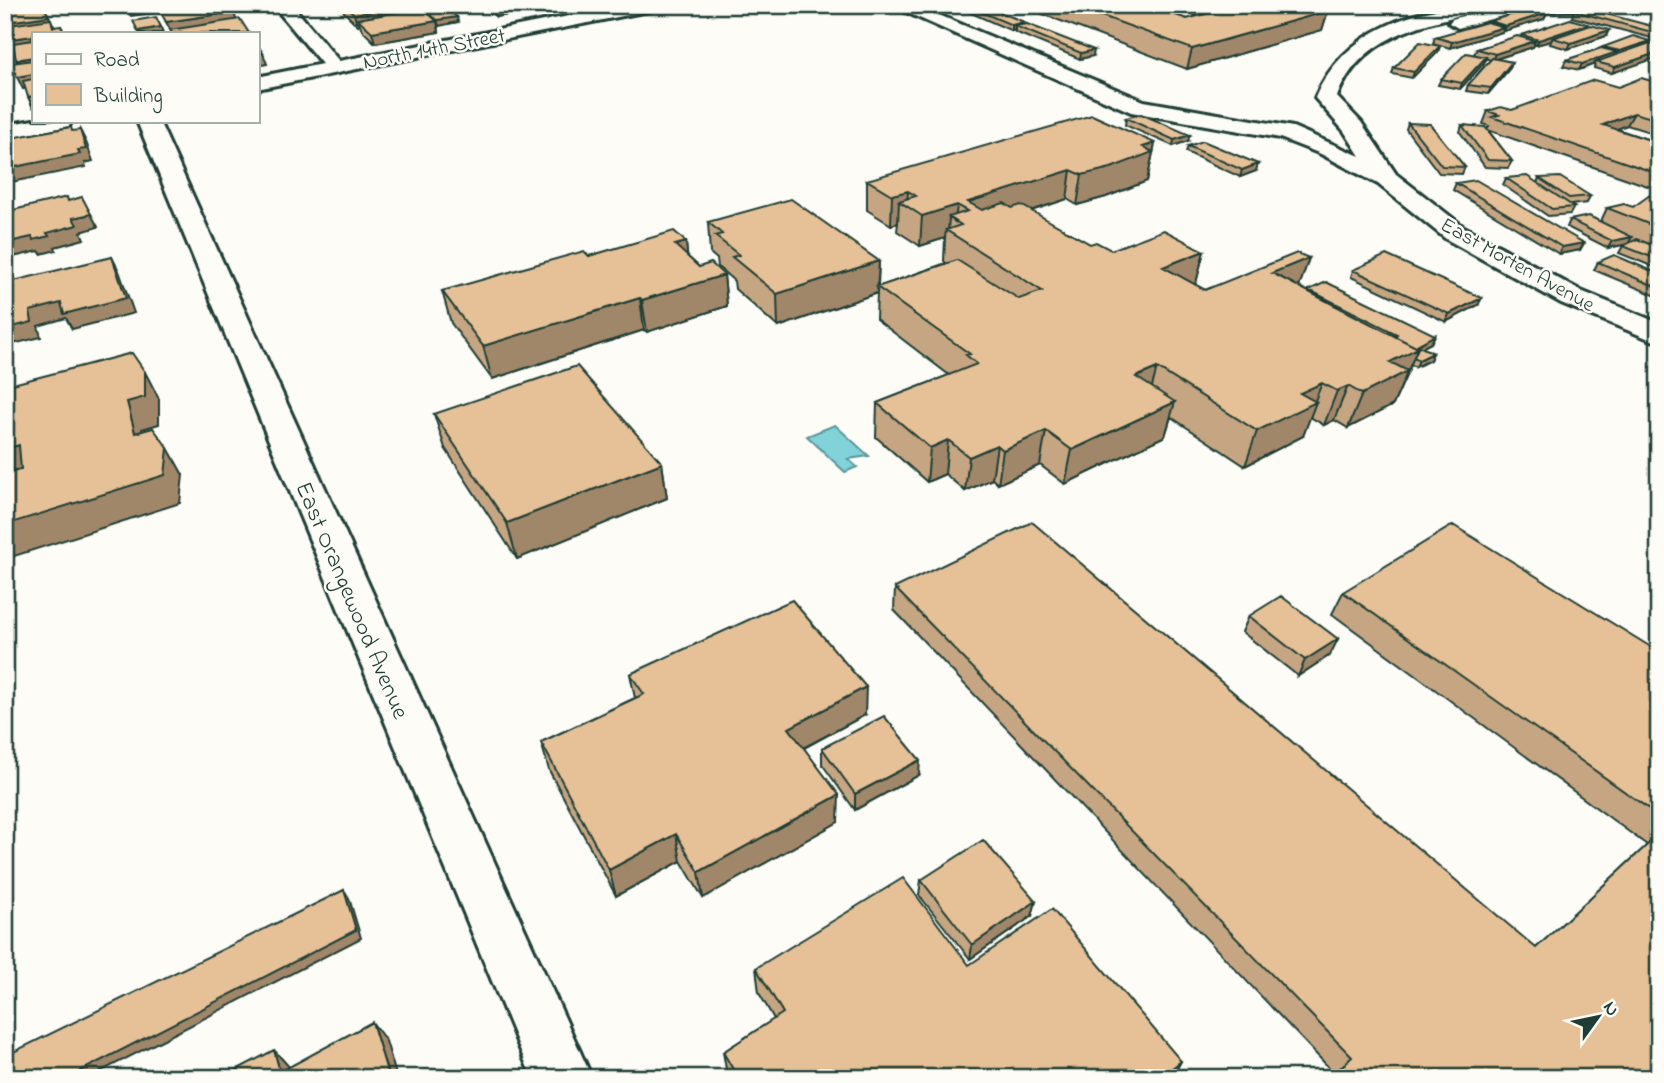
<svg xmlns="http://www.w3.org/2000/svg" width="1664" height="1083" viewBox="0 0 1664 1083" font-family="'Indie Flower',sans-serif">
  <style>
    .water { fill: #81d2d9; stroke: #5a9697; stroke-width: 2 }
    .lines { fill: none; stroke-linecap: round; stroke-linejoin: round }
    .minor-casing { stroke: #1f3d34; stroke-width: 6 }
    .minor { fill: #fdfcf7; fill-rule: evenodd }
    .wall { fill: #c6a682; stroke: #1f3d34; stroke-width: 2 }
    .shaded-wall { fill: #a1876a; stroke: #1f3d34; stroke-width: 2 }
    .building { fill: #e6c197; stroke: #1f3d34; stroke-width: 2 }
    .labels { text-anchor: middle; stroke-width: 5; stroke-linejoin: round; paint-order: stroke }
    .far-street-label { font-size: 21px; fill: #1f3d34; stroke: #fdfcf7 }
    .street-label { font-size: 24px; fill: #1f3d34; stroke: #fdfcf7 }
  </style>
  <rect width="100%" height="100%" fill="#fdfcf7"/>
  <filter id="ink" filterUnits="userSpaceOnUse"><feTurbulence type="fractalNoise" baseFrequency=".0143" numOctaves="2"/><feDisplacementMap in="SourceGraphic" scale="14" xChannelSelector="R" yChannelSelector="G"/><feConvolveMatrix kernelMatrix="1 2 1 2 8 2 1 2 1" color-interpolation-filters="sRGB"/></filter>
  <g filter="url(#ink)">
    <!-- water -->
    <path class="water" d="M835,425L869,456L848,459L857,467L845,472L807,436Z"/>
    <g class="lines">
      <defs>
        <path id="minor" d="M273,5H292L339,61L625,5H662L653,10L257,89V77L322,64Z
          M890,5H915L1144,101L1293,127L1360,156L1344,131L1315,98C1344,29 1419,5 1490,5L1487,9C1428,23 1361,33 1337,97L1361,122L1396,174L1464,227L1581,291L1659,323V343L1561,303L1446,239L1378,184L1321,154L1280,138L1131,112Z
          M1503,5H1585L1576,10L1517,12L1458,28L1449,23L1452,19Z
          M33,120V121H72L69,126L5,139V125Z
          M137,121H159L592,1078H532Z"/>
      </defs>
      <!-- minor casing -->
      <use href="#minor" class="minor-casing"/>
      <!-- minor -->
      <use href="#minor" class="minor"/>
    </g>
    <!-- wall -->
    <path class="wall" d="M337,5H436V9L458,22L438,25L439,32L375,43L362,30L360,25H357L344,12L342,5Z
      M481,5H561L531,10L526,7H523L524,12L496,17Z
      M953,5H982L1024,22V24L1093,56L1080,59L1015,32V30L1012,31Z
      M1019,5H1146L1187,19L1198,16L1184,11L1185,5H1318L1313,7L1328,11L1322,30L1187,69Z
      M1574,11L1659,28V40L1572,17Z
      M1544,19L1504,31H1502V32L1450,48L1433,43L1435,37L1490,23V21Z
      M1586,27L1606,36L1568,49L1550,44L1551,41L1536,45H1534L1533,47L1496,59L1512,62L1510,68L1488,94L1466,91L1468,85L1490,60L1486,58L1484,63L1460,89L1438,85L1441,79L1474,54L1477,49L1521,37L1522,35Z
      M1650,41L1648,44L1612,73L1594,68L1595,64L1579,70L1563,66L1566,60L1602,48L1603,47Z
      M1440,46L1438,52L1412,78L1392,74L1394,68Z
      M1659,83V135L1627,125L1617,129L1659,143V190L1488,130L1512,161L1508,168L1485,167L1460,132L1462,125L1487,129L1489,126L1483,124L1488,111L1512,110L1618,87Z
      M1126,118L1188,141L1173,146L1125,125Z
      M1408,123L1465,167L1462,174L1439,173L1406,129Z
      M1155,143L1147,181L1106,197L1077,205L1067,199L1031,211L1090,244L1111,250L1204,251L1196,283L1194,284L1205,290L1309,258L1299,287L1308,292L1309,290L1435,335L1431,343L1423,347L1433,353L1430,360L1416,367L1411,365L1393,405L1348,428L1334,420L1324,425L1310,417L1303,436L1245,466L1171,417L1165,436L1065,484L1040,465L998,484L992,479L965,491L945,474L927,482L876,437L877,403L949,375L876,319L877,293L778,327L735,289L734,281L718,267L717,259L710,253L708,222L879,261L878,287L946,263L944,261L945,238L920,246L897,231L898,223L891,225L867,210V180Z
      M1188,146L1256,171L1240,177L1186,152Z
      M1506,178L1537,183L1539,178L1590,196L1587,203L1570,205L1574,207L1570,214L1548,216L1503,185Z
      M1456,183L1584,243L1580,250L1559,254L1453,190Z
      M1659,195V269L1619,253L1623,246L1626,244L1608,248L1567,227L1570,220L1601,221L1607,208L1633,207Z
      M686,242L687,256L699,267L724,275L727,306L647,332L644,330L492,379L451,323L442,291L589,256Z
      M1598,262L1659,274V297L1594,270Z
      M1353,270L1478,305L1446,322L1351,277Z
      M434,414L662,463L667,498L517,559L445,448Z
      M895,588L1536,948L1647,845L1332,614L1343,592L1659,652V1078H1331L1335,1074L894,610Z
      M1249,616L1330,655L1298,676L1242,632Z
      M630,674L865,715L804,748L838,822L703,898L681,861L616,896L549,770L541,742L635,698Z
      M822,748L919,775L855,810L822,764Z
      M921,880L1036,901L1032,916L970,959L919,895Z
      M969,965L1181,1061L1172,1078H729L727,1075L723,1052L774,1019L759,993L756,968Z"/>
    <!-- shaded-wall -->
    <path class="shaded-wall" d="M5,5H65V6L5,15Z
      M156,5H213L159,13Z
      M407,5H436L437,11L358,19L360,25H357L354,14Z
      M494,5H526V7H523L524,12L496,17Z
      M530,5H561L531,10Z
      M151,7L153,13L131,16L128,11Z
      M1328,11L1322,30L1187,69L1192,49Z
      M234,12L237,23L172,33L166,22Z
      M1547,13L1544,19L1504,31L1506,26Z
      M49,16L56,30L61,26L65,33H12L7,22Z
      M457,17L458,22L439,26L437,20Z
      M437,21L439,32L375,43L372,32Z
      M1024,22V28L1015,26V30L1012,31V25Z
      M1587,24L1585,30L1553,38L1551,41L1536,45L1539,40Z
      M161,27L163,33H139L138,31Z
      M1504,27L1502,32L1450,48L1452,42Z
      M1609,30L1606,36L1568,49L1571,43Z
      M33,36V48L17,50L11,39Z
      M1535,41L1533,47L1492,60L1495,54Z
      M1650,41L1647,47L1617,57L1620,51Z
      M1440,46L1438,52L1412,78L1414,72Z
      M1094,50L1093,56L1080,59L1081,53Z
      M1617,52L1614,58L1596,62L1595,64L1579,70L1582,64Z
      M1659,52V57L1612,73L1615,67Z
      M263,53L267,64L257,66V54Z
      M33,57V70L22,72L16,60Z
      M1486,57L1484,63L1460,89L1462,83Z
      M1512,62L1510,68L1488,94L1491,88Z
      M33,74V87L23,89L17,77Z
      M33,96V108L28,97Z
      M1634,113L1627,125L1597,137L1603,125Z
      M80,130L86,142L93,161L85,163L86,167L7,183L5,180V169L78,150Z
      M1190,135L1188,141L1173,146L1174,140Z
      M1155,143L1147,181L1106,197L1077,205L1082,175L1143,147Z
      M1258,164L1256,171L1240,177L1242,170Z
      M1071,170L1067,199L966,232L968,202Z
      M908,191L907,206L899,201L898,223L891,225L892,195Z
      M957,205L955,222L949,217L948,231L946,230L945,238L920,246L922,216Z
      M91,214L98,227L81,232L84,239L55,247L56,250L41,254L39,251L13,257L11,253L5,254V241L47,233L73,218Z
      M1632,237L1628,244L1608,248L1612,241Z
      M686,242L689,273L675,245Z
      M1584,243L1580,250L1559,254L1562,247Z
      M1204,251L1196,283L1156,299L1163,267Z
      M112,257L119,271L134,313L72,329L66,318L38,326L41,337L5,346V329L30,311Z
      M1309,258L1298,290L1272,273Z
      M879,261L877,293L778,327L777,294Z
      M724,275L727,306L647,332L642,300Z
      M640,298L644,330L492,379L483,346Z
      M1482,298L1478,305L1446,322L1449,314Z
      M1435,335L1431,343L1417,350L1393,405L1348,428L1362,394L1390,362L1417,345Z
      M1433,353L1430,360L1416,367L1419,360Z
      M1157,368L1148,402L1136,377Z
      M145,372L159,399V424L142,429L150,461L135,433L127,402Z
      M1322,383L1314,403L1316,402L1303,436L1245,466L1257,431L1300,393Z
      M1348,386L1334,420L1324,425L1337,391Z
      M1175,402L1165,436L1065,484L1072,450Z
      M1046,431L1040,465L998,484L1003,450Z
      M948,440L945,474L927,482L930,448Z
      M19,445L37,472L5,482V449Z
      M997,445L992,479L965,491L969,457Z
      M168,448L183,475L180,503L5,559V525Z
      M662,463L667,498L517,559L507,523Z
      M1338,639L1330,655L1298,676L1305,660Z
      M866,687L865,715L790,755L789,728Z
      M920,760L919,775L855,810V794Z
      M839,795L838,822L703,898L699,872Z
      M676,834L681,861L616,896L609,870Z
      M344,890L349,898L361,938L88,1078H67Z
      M1036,901L1032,916L970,959L972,945Z
      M372,1022L386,1041L397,1078H389Z
      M274,1050L291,1069L280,1072Z
      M1181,1061L1172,1078H1160Z"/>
    <!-- building -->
    <path class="building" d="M39,5H43L49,16L7,22L5,19V11Z
      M126,5H149L151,7L128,11Z
      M183,5H229L234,12L166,22L159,9Z
      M345,5H407L354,14Z
      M964,5H982L1024,22L1012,25Z
      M1072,5H1146L1187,19L1232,7L1227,5H1309L1328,11L1192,49Z
      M422,8L437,21L372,32L358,19Z
      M446,8L457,17L437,20L426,11Z
      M1584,8L1659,28V34L1574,11Z
      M1530,9L1547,13L1506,26L1490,21Z
      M156,17L161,27L138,31L133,21Z
      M51,19L53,27L61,26L63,31L50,33H33V36L11,39L9,25Z
      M240,19L249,33H172L170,30Z
      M1570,19L1587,24L1539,40L1522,35Z
      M1487,22L1504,27L1452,42L1435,37Z
      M1027,24L1094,50L1081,53L1015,26Z
      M1591,25L1609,30L1571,43L1553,38Z
      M1517,36L1535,41L1495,54L1477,49Z
      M1633,36L1650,41L1620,51L1603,47Z
      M33,40V57L16,60L13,43Z
      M1420,42L1440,46L1414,72L1394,68Z
      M1650,43L1659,46V52L1615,67L1596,62Z
      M257,44L263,53L257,54Z
      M1601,48L1617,52L1582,64L1566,60Z
      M1466,53L1486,57L1462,83L1441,79Z
      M1492,58L1512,62L1491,88L1468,85Z
      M33,60V74L17,77L12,63Z
      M1641,78L1659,83V120L1634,113L1603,125L1659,143V174L1492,117L1499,115L1488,111L1501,107L1512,110L1594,80L1618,87Z
      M33,79V96L28,97L23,81Z
      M1141,114L1190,135L1174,140L1126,118Z
      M1092,115L1155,143L1143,147L1153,152L1111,168L1082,175L1071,170L968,202L982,210L1004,203L1012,208L1021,205L1090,244L1096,242L1111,250L1164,230L1204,251L1163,267L1205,290L1297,253L1309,258L1272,273L1418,348L1390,362L1408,371L1362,394L1348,386L1337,391L1322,383L1300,393L1316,402L1257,431L1157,368L1136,377L1175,402L1072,450L1046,431L1003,450L997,445L969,457L948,440L930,448L877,403L977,364L966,355L970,354L877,287L957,260L1019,299L1042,291L946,230L961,225L949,217L968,211L957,205L922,216L899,201L916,196L908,191L892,195L867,180Z
      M1408,123L1430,124L1465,167L1442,166Z
      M1462,125L1485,127L1512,161L1488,160Z
      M71,127L72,131L80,130L86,149L78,150L80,154L5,169V159H6L5,139Z
      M1203,141L1258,164L1242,170L1188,146Z
      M1527,176L1574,207L1552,209L1506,178Z
      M1560,177L1590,196L1569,198L1539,178Z
      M1476,180L1584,243L1562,247L1456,183Z
      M1650,195L1655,196L1659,195V228L1607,208L1624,204L1633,207Z
      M67,197L68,201L82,197L91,214L73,218L77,225L47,233L49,236L33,240L32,237L5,243V212Z
      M791,199L879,261L777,294L732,257L739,255L715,236L722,234L708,222Z
      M1589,216L1632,237L1612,241L1570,220Z
      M674,231L686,242L675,245L699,267L711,263L724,275L642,300L640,298L483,346L442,291L584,251L589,256Z
      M1637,239L1659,248V260L1623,246Z
      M1386,255L1482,298L1449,314L1353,270Z
      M1614,255L1659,274V288L1598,262Z
      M112,257L126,298L64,314L61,303L30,311L32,322L5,329V283Z
      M1326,282L1435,335L1417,345L1433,353L1419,360L1414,357L1418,348L1394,336L1397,334L1309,290Z
      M132,353L145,372V397L127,402L135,433L153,428L168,448L165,475L5,525V473L21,469L19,445L5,449V386Z
      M577,366L662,463L507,523L434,414Z
      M1032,522L1536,948L1659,834V1078H1347L1339,1069L1352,1057L895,588Z
      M1453,525L1659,652V816L1343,592Z
      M1281,596L1338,639L1305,660L1249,616Z
      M792,600L866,687L789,728L839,795L699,872L676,834L609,870L541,742L644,694L630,674Z
      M884,716L920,760L855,794L822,748Z
      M983,840L1036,901L972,945L921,880Z
      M903,878L969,965L1052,909L1181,1061L1160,1078H738L723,1052L783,1013L756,968Z
      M344,890L356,930L67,1078H5V1056Z
      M372,1022L389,1078H221L274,1050L280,1072Z"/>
  </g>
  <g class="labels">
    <!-- far-street labels -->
    <g class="far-street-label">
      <text transform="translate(434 48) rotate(-11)" y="7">North 14th Street</text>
      <text transform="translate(1518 264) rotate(29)" y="7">East Morten Avenue</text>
    </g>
    <!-- street labels -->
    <g class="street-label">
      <text transform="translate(353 600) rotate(67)" y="8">East Orangewood Avenue</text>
    </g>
  </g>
  <!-- margin -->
  <rect width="1664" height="1083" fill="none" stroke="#fdfcf7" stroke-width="28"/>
  <rect x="14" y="14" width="1636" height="1055" fill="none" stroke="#1f3d34" stroke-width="2.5" filter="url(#ink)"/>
  <!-- legend -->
  <rect x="32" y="32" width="228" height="91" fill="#fdfcf7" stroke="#a4b0a9" stroke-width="2"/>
  <rect x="46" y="54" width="35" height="10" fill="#fdfcf7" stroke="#a4b0a9" stroke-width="2"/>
  <text x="94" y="66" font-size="21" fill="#1f3d34">Road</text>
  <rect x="46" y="84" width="35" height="21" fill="#e6c197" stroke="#a4b0a9" stroke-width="2"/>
  <text x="94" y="102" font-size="21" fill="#1f3d34">Building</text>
  <!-- north arrow -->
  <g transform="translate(1598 1017) rotate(57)" stroke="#fdfcf7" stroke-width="5" paint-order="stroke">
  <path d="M0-5L12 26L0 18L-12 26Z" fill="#1f3d34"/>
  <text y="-10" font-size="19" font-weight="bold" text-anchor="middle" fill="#1f3d34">N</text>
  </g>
</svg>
